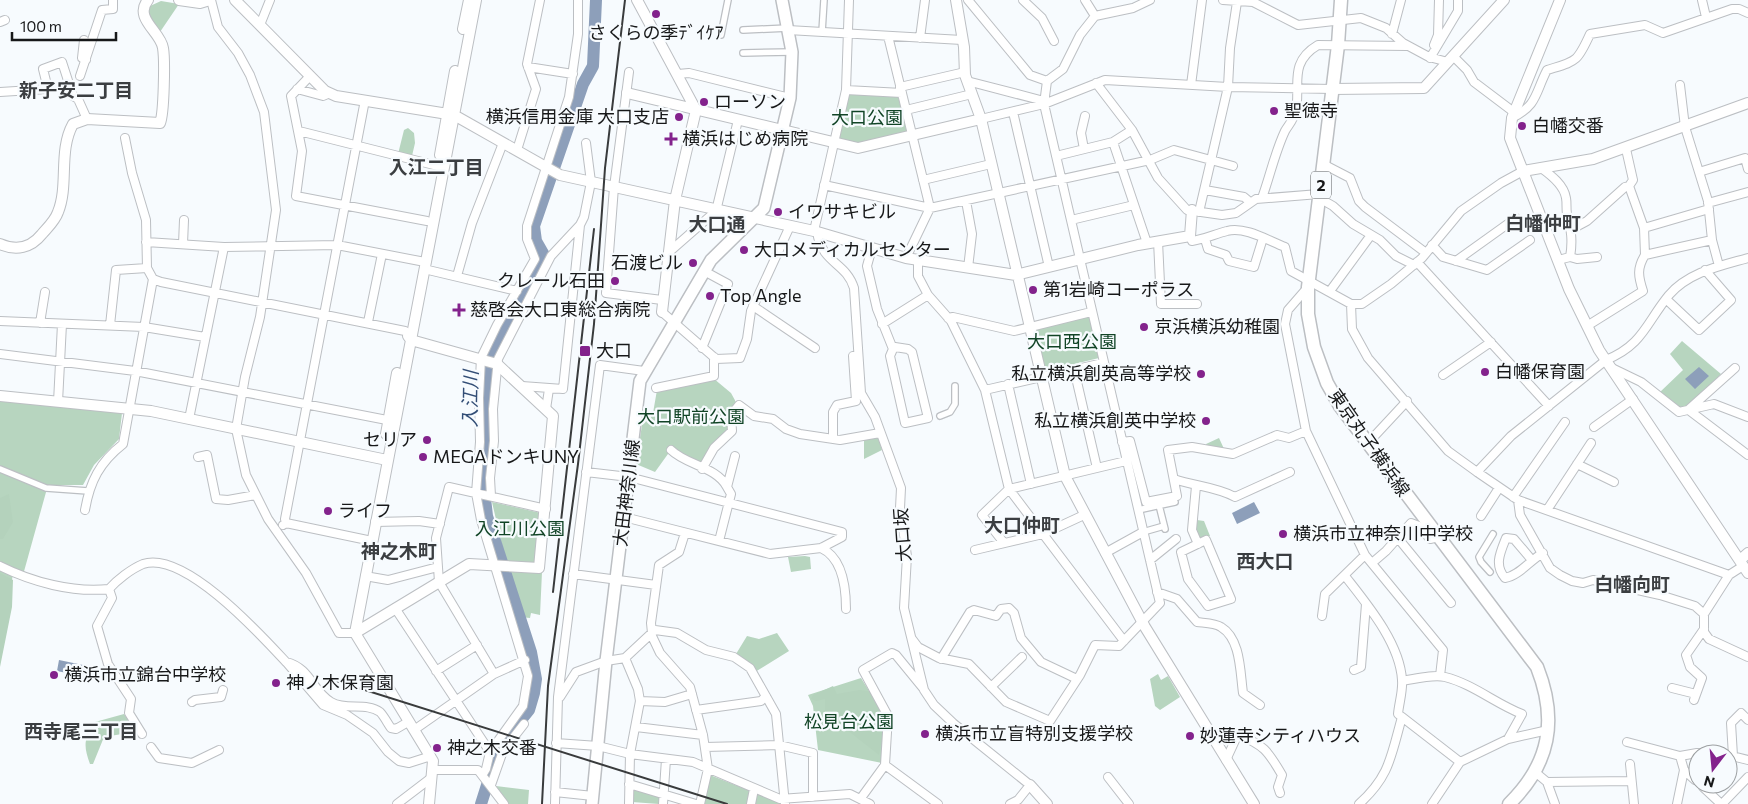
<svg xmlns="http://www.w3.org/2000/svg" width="1748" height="804" viewBox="0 0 1748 804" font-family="Commissioner,'Noto Sans JP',sans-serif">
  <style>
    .green { fill: #b7d5bf }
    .forest { fill: #b4d2bc }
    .water { fill: #8d9fba }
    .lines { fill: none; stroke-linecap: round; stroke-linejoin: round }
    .river { stroke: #8d9fba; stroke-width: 12 }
    .pedestrian-casing { stroke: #bcbfc3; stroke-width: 8 }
    .minor-casing { stroke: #bcbfc3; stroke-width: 10 }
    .tertiary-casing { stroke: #bcbfc3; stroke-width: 12 }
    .secondary-casing { stroke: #bcbfc3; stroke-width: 14 }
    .primary-casing { stroke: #bcbfc3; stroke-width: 15 }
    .pedestrian { stroke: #fff; stroke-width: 5.5 }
    .minor { stroke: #fff; stroke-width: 8 }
    .tertiary { stroke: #fff; stroke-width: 10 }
    .secondary { stroke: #fff; stroke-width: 11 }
    .primary { stroke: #fff; stroke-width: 12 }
    .rail { stroke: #393b3c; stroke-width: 2 }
    .poi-dot { fill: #83228c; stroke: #f7fbfe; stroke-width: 2 }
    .labels { text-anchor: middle; stroke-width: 4.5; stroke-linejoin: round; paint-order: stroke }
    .shield { fill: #f7fbfe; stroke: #5a5c5e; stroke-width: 1 }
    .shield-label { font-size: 16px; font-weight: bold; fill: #171819 }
    .poi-label { font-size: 18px; fill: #171819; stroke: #f7fbfe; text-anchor: start }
    .park-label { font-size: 18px; fill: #114426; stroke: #f7fbfe }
    .street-label { font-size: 18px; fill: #171819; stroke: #f7fbfe }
    .neighbourhood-label { font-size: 19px; font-weight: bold; fill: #3b3e41; stroke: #f7fbfe }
    .water-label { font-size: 19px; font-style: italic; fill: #334e76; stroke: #f7fbfe }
  </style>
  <rect width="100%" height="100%" fill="#f7fbfe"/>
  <!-- green -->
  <path class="green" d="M161,1L179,4L160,32L151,22L147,12L150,6Z
    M849,94L898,96L907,133L856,144L838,139Z
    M408,128L414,133L415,143L412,156L398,154L404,130Z
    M1090,316L1099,358L1045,371L1034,329Z
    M1682,341L1721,374L1685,409H1680L1659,393L1683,370L1670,354Z
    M713,378L731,393L737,404L730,431L715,442L703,465L684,457L673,447L655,472L636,464L644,412L653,413L657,390Z
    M0,400L122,413L119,439L94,465L83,485H48L23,575L13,573L5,630L0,629Z
    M878,437L882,450L864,459V438Z
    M1219,438L1225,451L1207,448L1206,444Z
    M492,502L541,513L536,563H506Z
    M1197,520L1204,521L1210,536L1200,539L1195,529Z
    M805,556L810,557L811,569L791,572L788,557Z
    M506,569L542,572L540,615L531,613L530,618L520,617Z
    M777,633L789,651L755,672L751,664L736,654L747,636L759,639Z
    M1158,674L1161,680L1168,676L1180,697L1160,710L1155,706L1150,679Z
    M861,678L886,718L882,763L818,750L813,706L808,695Z
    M124,714L138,735L128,733L104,737L93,764H90C83,745 84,739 95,722Z
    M710,775L783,804H703Z
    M496,786L529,790L528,804H508Z
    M635,788L659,795V804L632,802V790Z"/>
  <!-- forest -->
  <path class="forest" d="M9,494L13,522L3,539H0V498Z
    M0,573L13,580L12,607L0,667Z
    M833,686L837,694L860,690L872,692L886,718L879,755L842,726L828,729L820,719L825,710V699L816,701L811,699L813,695Z"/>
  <!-- water -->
  <path class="water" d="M1699,367L1709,376L1695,389L1685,379Z
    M1254,502L1260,513L1237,524L1232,513Z
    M59,660L83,665L81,676L57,671Z"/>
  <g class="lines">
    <!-- river -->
    <path class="river" d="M481,804L499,747L529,710L534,693L536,679L531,652L487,516L483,481L488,438L486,407L489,363L503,330L544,255L536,241L534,226L583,84L593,66L596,0"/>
    <defs>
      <path id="pedestrian" d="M743,30L788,28
        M822,32L824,0
        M721,35L728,0
        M743,53L792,52
        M940,416L950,412L955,404V386
        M0,469L46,488L88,491
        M1159,505L1165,529
        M1138,510L1175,502
        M1143,532L1164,526
        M1490,572L1481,562L1479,557L1493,534"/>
      <path id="minor" d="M211,0L218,27L238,53L250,75L264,112L276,210L260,317L245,377L236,429L246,475L268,519L306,573L339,633H355
        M968,0L1030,75L1047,81L1063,69L1080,35L1095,16L1133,8L1150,0
        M1023,0L1042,18L1054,41
        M1085,0L1095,16
        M1223,0L1253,2L1298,25L1361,18L1386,28L1403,43L1429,57L1448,62
        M1702,0L1706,17
        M0,22L5,20
        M260,25L270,0
        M788,30L962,40
        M1392,34L1401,0
        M888,36L930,208L906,258
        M920,38L925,0
        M84,40L82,58L86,60
        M1434,45L1438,35L1439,0
        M1453,56L1467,70L1474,82L1515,113
        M1430,58L1458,11V0
        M528,67L573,74
        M629,72L614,187L606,293L662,300
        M678,74L689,73L790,98
        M80,76L102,10L113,9V0
        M310,76L291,96L302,151L296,196L427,221
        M967,81L1044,101
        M1096,83L1132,130L1158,178L1187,210L1222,215L1236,213L1256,199L1319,194
        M1191,85L1202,0
        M1680,85L1685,127L1708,201L1712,240L1719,266
        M900,87L965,72
        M297,89L323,96L330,93
        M846,90L902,93
        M0,92L48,89L43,69L62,62L73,96L78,99L87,119
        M906,110L972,94
        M1013,112L1049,267
        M1512,118C1538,105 1535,93 1547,70C1576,61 1577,63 1590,34L1645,25L1663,33L1732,9H1739L1748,13
        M981,119L1044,104L1105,80L1228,87L1332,89
        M299,131L438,166
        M125,138L132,173L146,220L147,268L153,279L161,282L405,331
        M1113,142L1147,243
        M1084,149L1081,133L1085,116
        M1626,149L1633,180L1629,186L1644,228L1645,255
        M517,150L536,89L527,64L540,0
        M1056,156L1113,142L1132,130
        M1323,164L1350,178L1359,201L1365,207L1426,253
        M1541,168C1551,175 1564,185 1566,198C1567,203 1566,208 1567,214C1571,230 1573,240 1570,257L1558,260
        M1699,172L1745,158L1748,169
        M923,180L991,164
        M824,185L930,208L1150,160L1174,150L1233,166
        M1205,190L1244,197L1250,202
        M1262,198C1270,176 1275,152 1285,131C1287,127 1291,123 1293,118C1305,92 1284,65 1318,45L1407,46
        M1319,198L1333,206L1353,224L1380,240L1396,256L1414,265
        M966,201L972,234L968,268
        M1708,203L1748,192
        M1199,212L1228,87L1230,48L1237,2
        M1071,220L1134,205
        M1644,228L1709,209
        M1572,229L1587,221L1625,187L1629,186
        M814,231L846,90L849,0
        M817,232C822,264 846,262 854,288L861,393L875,417L901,488L900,508L907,556L904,608L924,690L934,705L953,723L1030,785L1018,800L1010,804
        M1190,236L1192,241C1205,239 1215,234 1227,231C1245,226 1269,241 1285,247L1291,271L1351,304H1362L1391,284L1422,258L1461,211L1501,183L1523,171
        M1205,239L1208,249L1226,255L1229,261L1254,267L1263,238
        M1158,241L1161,304H1197
        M146,242L224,247L337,245L425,262
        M183,244L184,220
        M1432,245L1443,257L1487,270L1530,240
        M872,248L867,266L877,309L893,349L890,356L905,423L928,418L912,352L908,349L895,347L893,349
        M668,253L716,211L738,120
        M1570,257L1577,259L1597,257
        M918,260V276L928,295L951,321L985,390L1009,489L1124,641
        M1456,261L1516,218
        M1417,262L1549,406
        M424,269L517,291
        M457,276L472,223L503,143
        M1308,287L1288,310L1285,324L1306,431L1365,555L1443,650L1440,676
        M1330,291L1371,235
        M1667,300L1699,330L1731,300L1705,270
        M1351,304L1352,329L1368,358L1448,451L1477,472L1518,500L1729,575
        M753,306L815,348
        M662,312L716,359L740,358L747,339L751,311L790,226
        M948,318L953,317L1014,331L1091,312
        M0,321L144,327L205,337
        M368,322L382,254
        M40,323L45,292
        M882,324L928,295
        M110,325L116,270L147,268
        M1587,326L1643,291C1638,276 1637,268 1645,255L1712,240
        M702,348L728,284L704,271
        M0,354L135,371L392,421
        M1612,368L1641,382L1679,412L1714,404L1748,417
        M1074,369L1097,468
        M1443,375L1491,342
        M1008,384L1031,484
        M522,386L563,389L580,225
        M656,388L714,376V357
        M985,390L1103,363
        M58,402L62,324
        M546,409L549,389
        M1688,410L1735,368
        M1690,411L1748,455
        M189,419L224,247
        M1594,427L1633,399
        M833,439V412L837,405L856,401L853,356H858
        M1122,442L1130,441L1146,502L1177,496L1168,450L1192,447L1233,454L1277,435L1289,438L1306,431
        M1367,444L1407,401
        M671,450C686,465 717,467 727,487
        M198,457L207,455L216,499L228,500L256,495
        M1577,464L1614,482
        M702,469L714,448L732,431L731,415L739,405L754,416L773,419L786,429L800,434L840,440L880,433
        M586,472L629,477L842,532V537L821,548L770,554L624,517
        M1477,472L1511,436L1606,360C1643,345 1646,323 1669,295C1689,272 1720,266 1748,258
        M1174,479C1194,486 1217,487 1235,497L1290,472
        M1196,486L1192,530L1198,544
        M491,496L490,478L494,441L493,409L498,359L551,256L580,225L584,217L591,182L586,143
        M1513,497L1565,422
        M1518,500L1520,515L1550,568L1560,575L1572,581L1583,583L1593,580L1660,595L1695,606L1704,614V632L1709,639L1748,657
        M85,510C90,481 100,462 123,444L153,279
        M1547,510L1591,443
        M1481,516L1499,488
        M375,522L419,521L440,524
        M286,523L285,519L365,100
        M283,525L286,523L372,541
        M1397,537L1451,603
        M1206,540L1231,599L1208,606L1188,579L1181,552Z
        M719,541L731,494L727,487L735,456
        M1004,543L982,515L1009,489L1126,461
        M821,548C843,558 846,587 846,609
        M975,550L1043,534L1084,515
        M1105,553L1143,532
        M1531,559L1514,539L1506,538C1500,553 1494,565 1505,578C1519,576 1530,560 1543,553
        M1150,560L1176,539
        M1372,563L1386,551L1411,523L1419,526L1430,539L1439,537
        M0,566C32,582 73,593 109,589C117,580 131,569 143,564C184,550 260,634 286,662C311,668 312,691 331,702C346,711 366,702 380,712C384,716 388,724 391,728L396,729L408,722
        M573,574L656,585
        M365,576L388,580L438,567
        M1345,576C1366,603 1400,643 1402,680C1403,691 1399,703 1398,714L1402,717C1391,756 1390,776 1359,804
        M109,589L112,598L97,626L108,664L131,699L129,713L142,734
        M1157,592L1177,599L1197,622C1204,623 1215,623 1221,627C1241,639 1240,672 1243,693L1260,705
        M395,608L490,752L486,769L483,774
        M1704,614L1729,575L1743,566
        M1322,616L1325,594L1365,555
        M652,633L651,623L659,565L679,552L685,533
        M651,634L660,653L690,687L703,735L708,769L700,804
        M912,639L918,647L939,658L969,664L1006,702L1050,721L1080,675L1095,645L1119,646L1160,603L1044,104L1047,81
        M625,658L638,689L640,701L630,754L629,804
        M941,659L970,612L974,610L996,616L1001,609L1009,608L1014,613L1021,638L1041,662L1077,679
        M287,663L323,705L347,715L373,733L388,752L399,761L409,763L431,756
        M1354,670L1361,667L1366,604
        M436,671L477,645
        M494,674L439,582L436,538L449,487L546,509
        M1402,681C1415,679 1433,674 1445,677C1473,684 1496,704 1522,714L1508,739L1548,730
        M991,687L1022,657
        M923,688L896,655L892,653L863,670L888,716L885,765L938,804
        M1672,688L1696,694
        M560,697L576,672L606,661L625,658L655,630L677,633L706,650L734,657L750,668L776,714L785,804
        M1694,700L1702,678L1690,667L1686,655L1704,629
        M640,701L665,702L692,694
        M192,702L195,700L221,697L223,690
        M696,710L761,701L766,696
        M1402,717L1460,762
        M636,727L703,735
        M414,730L494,674L525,660
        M1627,742L1680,756L1697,753L1722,754
        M556,743L598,746L630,754L693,762L780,799L850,794L870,804
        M151,747L159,758L192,763L219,750
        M705,747L779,745L813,753V797
        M490,752L523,706L528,676L481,520L476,493L480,442L479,398L481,358L497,325L535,259L527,239V226L569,97L578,34V0
        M1728,755L1748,760
        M1733,756L1731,723L1741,713L1748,720
        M1226,760L1238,734C1264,746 1267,749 1282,775L1278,787L1280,793
        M1630,764L1634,804
        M432,770H478L504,804
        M1684,770L1695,780
        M1535,772L1547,782L1555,804
        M1108,777L1129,804
        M1547,782L1631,781
        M629,784L696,804
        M491,785L503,751L524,724
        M1703,787L1721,804
        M555,792L593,796
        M861,798L885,765
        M397,804L431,778
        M555,804L558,697L600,365L644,371
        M663,804L666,759
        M751,804L754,789
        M1432,804L1460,762L1508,739
        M1677,804L1684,770L1680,756
        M1722,804L1748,777"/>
      <path id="tertiary" d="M179,0L200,3L210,0
        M235,0L325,91L336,96L454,115L560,175L814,231L906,258L1016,275L1138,245L1190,236L1192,210
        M637,0L696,110L675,200L662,312
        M956,0L964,47L965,75L981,119L1065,476L1145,627L1254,804
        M1560,0L1512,118L1510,138L1569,289L1599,350L1748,573
        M463,29L469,0
        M1332,89L1424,88L1504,0
        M627,93L858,148L981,119
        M440,155L455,71
        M1523,171L1593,159L1748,103
        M0,244C16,251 31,248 42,234C47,228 55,221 58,212C69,185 58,151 73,124L87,119L160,123C164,114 165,60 163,48C161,32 133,18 148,0
        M0,396L151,411L387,460
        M386,434L397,373
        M1740,560L1748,553
        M355,633L469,564L539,568L553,416L497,364L411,340L408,336
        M1030,785L1047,804
        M429,804L433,761L355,633L476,0"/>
      <path id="secondary" d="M592,804L606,661L640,381L711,260L764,208L790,98L792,52L782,0"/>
      <path id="primary" d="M1341,0L1338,45L1308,287V314L1314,347L1327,383L1340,406L1537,667C1558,720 1550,764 1509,804"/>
    </defs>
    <!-- pedestrian casing -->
    <use href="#pedestrian" class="pedestrian-casing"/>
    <!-- minor casing -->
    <use href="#minor" class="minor-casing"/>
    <!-- tertiary casing -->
    <use href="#tertiary" class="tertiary-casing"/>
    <!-- secondary casing -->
    <use href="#secondary" class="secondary-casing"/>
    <!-- primary casing -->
    <use href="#primary" class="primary-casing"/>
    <!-- pedestrian -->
    <use href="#pedestrian" class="pedestrian"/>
    <!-- minor -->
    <use href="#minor" class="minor"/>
    <!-- tertiary -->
    <use href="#tertiary" class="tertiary"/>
    <!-- secondary -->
    <use href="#secondary" class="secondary"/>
    <!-- primary -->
    <use href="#primary" class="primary"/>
    <!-- rail -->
    <path class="rail" d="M553,592L594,229
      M330,679L727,804
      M542,804L548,686L578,464L594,324L605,168L625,0"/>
  </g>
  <!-- markers -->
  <g class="poi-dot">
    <circle cx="656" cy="14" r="5"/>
    <circle cx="704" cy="102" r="5"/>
    <circle cx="1274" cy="111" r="5"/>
    <circle cx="679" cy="117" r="5"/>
    <circle cx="1522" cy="126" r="5"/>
    <path d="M668.5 131.5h5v5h5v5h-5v5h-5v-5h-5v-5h5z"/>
    <circle cx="778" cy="212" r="5"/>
    <circle cx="744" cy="250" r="5"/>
    <circle cx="693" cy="263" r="5"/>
    <circle cx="615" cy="281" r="5"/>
    <circle cx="1033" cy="290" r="5"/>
    <circle cx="710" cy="296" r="5"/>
    <path d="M456.5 302.5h5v5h5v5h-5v5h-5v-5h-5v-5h5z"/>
    <circle cx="1144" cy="327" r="5"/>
    <rect x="579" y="345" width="12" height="12" rx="2.5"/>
    <circle cx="1485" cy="372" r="5"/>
    <circle cx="1201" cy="374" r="5"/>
    <circle cx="1206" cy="421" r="5"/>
    <circle cx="427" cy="440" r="5"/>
    <circle cx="423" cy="457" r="5"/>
    <circle cx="328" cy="511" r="5"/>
    <circle cx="1283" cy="534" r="5"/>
    <circle cx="54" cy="675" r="5"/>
    <circle cx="276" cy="683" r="5"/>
    <circle cx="925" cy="734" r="5"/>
    <circle cx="1190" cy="736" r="5"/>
    <circle cx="437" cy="748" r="5"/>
  </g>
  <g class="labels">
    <!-- shield labels -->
    <rect class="shield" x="1311" y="171.5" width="20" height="27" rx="4"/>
    <g class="shield-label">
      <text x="1321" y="191">2</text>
    </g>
    <!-- poi labels -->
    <g class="poi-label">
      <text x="656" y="39" text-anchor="middle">さくらの季ﾃﾞｲｹｱ</text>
      <text x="714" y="108">ローソン</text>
      <text x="1284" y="117">聖徳寺</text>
      <text x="669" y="123" text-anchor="end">横浜信用金庫 大口支店</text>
      <text x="1532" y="132">白幡交番</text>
      <text x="682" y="145">横浜はじめ病院</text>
      <text x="788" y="218">イワサキビル</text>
      <text x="754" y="256">大口メディカルセンター</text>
      <text x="683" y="269" text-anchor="end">石渡ビル</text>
      <text x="605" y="287" text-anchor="end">クレール石田</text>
      <text x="1043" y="296">第1岩崎コーポラス</text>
      <text x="720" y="302">Top Angle</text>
      <text x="470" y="316">慈啓会大口東総合病院</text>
      <text x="1154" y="333">京浜横浜幼稚園</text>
      <text x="596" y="357">大口</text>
      <text x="1495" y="378">白幡保育園</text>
      <text x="1191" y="380" text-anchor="end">私立横浜創英高等学校</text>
      <text x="1196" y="427" text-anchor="end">私立横浜創英中学校</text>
      <text x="417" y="446" text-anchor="end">セリア</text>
      <text x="433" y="463">MEGAドンキUNY</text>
      <text x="338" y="517">ライフ</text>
      <text x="1293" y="540">横浜市立神奈川中学校</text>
      <text x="64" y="681">横浜市立錦台中学校</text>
      <text x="286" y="689">神ノ木保育園</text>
      <text x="935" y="740">横浜市立盲特別支援学校</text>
      <text x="1200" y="742">妙蓮寺シティハウス</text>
      <text x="447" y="754">神之木交番</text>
    </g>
    <!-- park labels -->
    <g class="park-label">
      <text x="867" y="124">大口公園</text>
      <text x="1072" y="348">大口西公園</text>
      <text x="691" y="423">大口駅前公園</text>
      <text x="520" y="535">入江川公園</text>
      <text x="849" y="728">松見台公園</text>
    </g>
    <!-- street labels -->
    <g class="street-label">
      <text transform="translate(1369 443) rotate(55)" y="6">東京丸子横浜線</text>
      <text transform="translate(627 493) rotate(-83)" y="6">大田神奈川線</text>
      <text transform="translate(903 535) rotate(-94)" y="6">大口坂</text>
    </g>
    <!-- neighbourhood labels -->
    <g class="neighbourhood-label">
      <text x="76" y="97">新子安二丁目</text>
      <text x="436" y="174">入江二丁目</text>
      <text x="1543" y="230">白幡仲町</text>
      <text x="717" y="231">大口通</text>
      <text x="1022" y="532">大口仲町</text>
      <text x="399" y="558">神之木町</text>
      <text x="1265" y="568">西大口</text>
      <text x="1632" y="591">白幡向町</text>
      <text x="81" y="738">西寺尾三丁目</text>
    </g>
    <!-- water labels -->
    <g class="water-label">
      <text transform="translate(470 399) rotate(-89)" y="7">入江川</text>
    </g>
  </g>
  <!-- north arrow -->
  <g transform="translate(1713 769) rotate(196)"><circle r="24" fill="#f7fbfe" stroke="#9da0a2"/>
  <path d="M0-4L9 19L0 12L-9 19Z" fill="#83228c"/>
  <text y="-8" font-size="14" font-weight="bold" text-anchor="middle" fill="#171819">N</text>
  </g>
  <!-- scale -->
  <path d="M12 32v8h104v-8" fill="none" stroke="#171819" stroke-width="2.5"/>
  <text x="20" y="32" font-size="15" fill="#171819" stroke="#f7fbfe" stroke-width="4" paint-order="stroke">100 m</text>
</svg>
